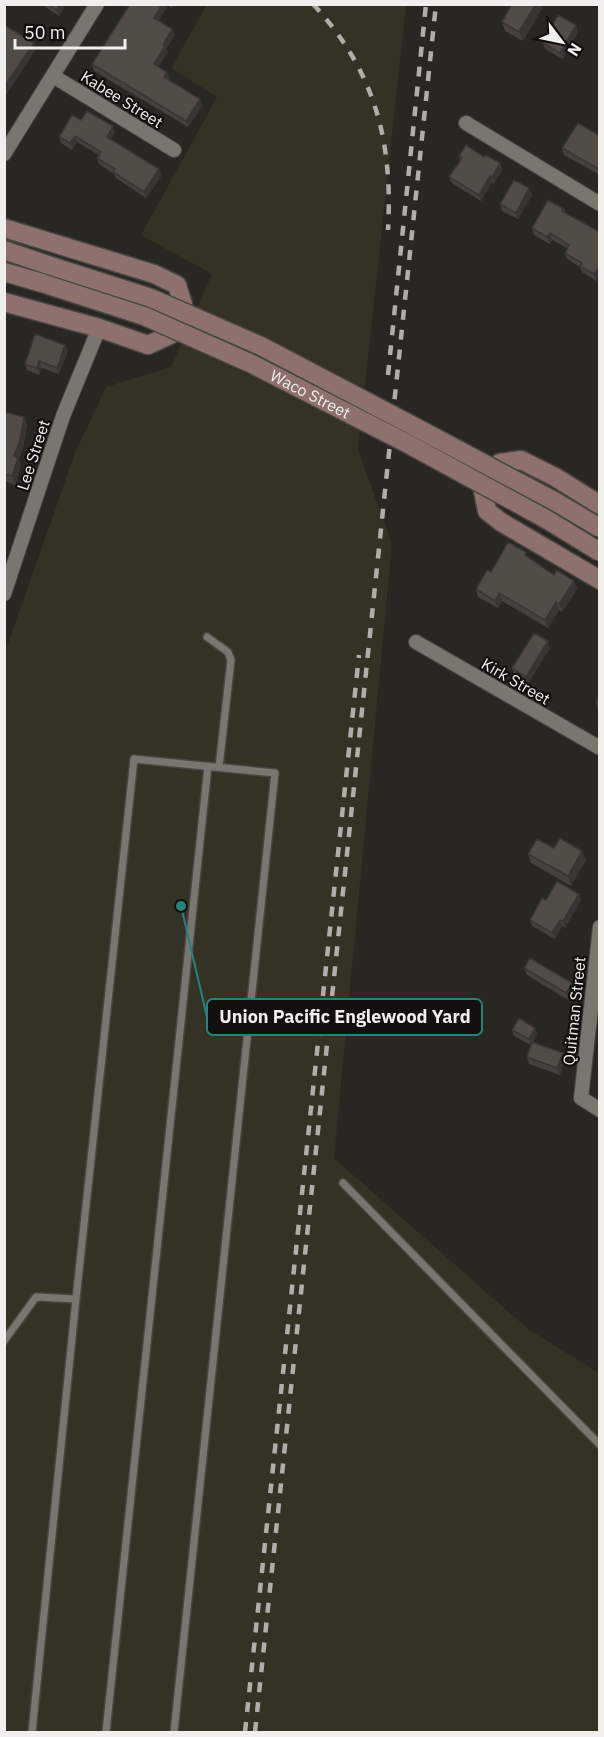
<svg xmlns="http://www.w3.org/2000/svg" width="604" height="1737" viewBox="0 0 604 1737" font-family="'IBM Plex Sans',sans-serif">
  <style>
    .built { fill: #343125 }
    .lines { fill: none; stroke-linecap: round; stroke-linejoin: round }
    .service-casing { stroke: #474641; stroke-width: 10 }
    .minor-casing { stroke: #474641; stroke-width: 16 }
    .secondary-casing { stroke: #474641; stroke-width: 21 }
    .service { stroke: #78766f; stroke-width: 7 }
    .minor { stroke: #78766f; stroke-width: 14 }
    .secondary { stroke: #8e716f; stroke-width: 18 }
    .rail { stroke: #b0aeaa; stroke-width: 4.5; stroke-dasharray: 10 10; stroke-linecap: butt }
    .secondary-bridge-casing { stroke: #474641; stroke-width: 21; stroke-linecap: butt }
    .secondary-bridge { stroke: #8e716f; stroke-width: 18 }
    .wall { fill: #47413d }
    .shaded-wall { fill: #393532 }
    .building { fill: #524c47; stroke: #393532; stroke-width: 1.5 }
    .labels { text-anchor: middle; stroke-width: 4.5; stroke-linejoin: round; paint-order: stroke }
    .street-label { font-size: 16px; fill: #f0efeb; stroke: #11100d }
    .leader { fill: none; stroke: #26827a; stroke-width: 2 }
    .callout-dot { fill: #26827a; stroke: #11100d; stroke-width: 2 }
    .callout { fill: #11100d; stroke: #26827a; stroke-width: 2 }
    .callout-label { font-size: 18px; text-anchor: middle; font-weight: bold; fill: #f0efeb }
  </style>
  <rect width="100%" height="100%" fill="#292721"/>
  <!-- built -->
  <path class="built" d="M207,5H406L358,450L392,544L334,1158L528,1329L599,1373V1732H5L4,655L75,453L106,387L171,367L212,274L141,235L217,97L171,68Z"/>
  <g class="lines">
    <defs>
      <path id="service" d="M207,637L228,652L231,660L219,767
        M343,1183L600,1445
        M76,1299L134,759L275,773L174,1732
        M4,1341L36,1297L76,1299L32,1732
        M106,1732L208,766"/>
      <path id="minor" d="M53,76L174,150
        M466,123L600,204
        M4,154L97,4
        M4,594L63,416L99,328
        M416,642L600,748
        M600,927L581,1098L600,1110"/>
      <path id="secondary" d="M4,228L154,274L177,285L183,304L172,334L148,345L99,328L4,302
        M4,250L48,265
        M4,272L42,283
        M600,505L555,477L521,460L500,463L483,491L487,511L501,522L600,580"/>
    </defs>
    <!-- service casing -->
    <use href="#service" class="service-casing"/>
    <!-- minor casing -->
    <use href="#minor" class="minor-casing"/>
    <!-- secondary casing -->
    <use href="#secondary" class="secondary-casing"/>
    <!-- service -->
    <use href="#service" class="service"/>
    <!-- minor -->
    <use href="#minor" class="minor"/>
    <!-- secondary -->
    <use href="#secondary" class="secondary"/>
    <!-- rail -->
    <path class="rail" d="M313,4C375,71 393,141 388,230
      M388,375L426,4
      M245,1732L359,655
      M255,1732L436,4"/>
    <defs>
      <g id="secondary-bridge">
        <path d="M48,265L151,298L261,346L419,429L556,502L600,528"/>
        <path id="s1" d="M42,283L144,316L252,364L410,445L546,519L600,552"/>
      </g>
    </defs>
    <!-- secondary-bridge casing -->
    <use href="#secondary-bridge" class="secondary-bridge-casing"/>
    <!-- secondary-bridge -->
    <use href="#secondary-bridge" class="secondary-bridge"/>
  </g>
  <!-- wall -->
  <path class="wall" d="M41,4H66L59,16Z
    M134,4H174L172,8L168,5L159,20L172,29L175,35L166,49L168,52L158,67L167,72L170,79L169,80L203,105L188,127L94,71L92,64Z
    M512,4L523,41L505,31L502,22Z
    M578,32L563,59L545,49L543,43Z
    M81,120L115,132L111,139L162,175L146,198L116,178L114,174L99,164L97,158L99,155L77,142L72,150L61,143L59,137Z
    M600,136V175L564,155L562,148Z
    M459,156L484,157L500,163L502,170L494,184L492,182L481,201L452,183L449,177L460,160Z
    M529,188L532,195L518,219L502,211L500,204Z
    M564,209L566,213L600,232V276L596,281L582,272L580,267L567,259L565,253L567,248L552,240L550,244L534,235L532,228Z
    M68,351L59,374L41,368L39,375L27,370L25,364Z
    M4,412L24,417L27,425L23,448L19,459L21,466L15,485L4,481Z
    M528,558L554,575L574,581L577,589L562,612L559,610L548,628L502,601L498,608L478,597L476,589L491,572Z
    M550,648L528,683L514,675L512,668Z
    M600,690V709H598L596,703Z
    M554,848L582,851L586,860L571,886L531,863L528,854Z
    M579,894L581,900L565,928L562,926L555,939L532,926L530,920L546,900Z
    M524,968L574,990L568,1000L527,975Z
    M512,1030L537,1034L533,1042L563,1053L565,1059L560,1075L529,1064L527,1057L531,1045L514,1036Z"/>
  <!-- shaded-wall -->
  <path class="shaded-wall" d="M60,4H66L59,16L57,10Z
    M162,4H168L156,24L154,18Z
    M536,4H545L523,41L519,32Z
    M576,25L578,32L563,59L560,53Z
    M172,29L175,35L166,49L168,52L156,70L154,64L163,45Z
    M34,43L36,49L5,97L4,87Z
    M167,72L170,79L167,83L164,77Z
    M200,99L203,105L188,127L186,121Z
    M113,126L115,132L109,143L107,137Z
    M75,136L77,142L72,150L70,143Z
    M500,163L502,170L494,184L492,177Z
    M159,169L162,175L146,198L144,192Z
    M490,176L492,182L481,201L479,195Z
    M529,188L532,195L518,219L516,213Z
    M550,233L552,240L550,244L547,237Z
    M600,266V276L596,281L594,274Z
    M65,345L68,351L59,374L57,368Z
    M39,361L41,368L39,375L37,368Z
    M24,417L27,425L23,448L19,459L21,466L15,485L12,476L14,456Z
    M574,581L577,589L562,612L559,604Z
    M499,593L502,601L498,608L495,601Z
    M556,602L559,610L548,628L545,620Z
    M548,641L550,648L528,683L526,677Z
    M582,851L586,860L571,886L568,876Z
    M579,894L581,900L565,928L563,921Z
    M560,920L562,926L555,939L552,933Z
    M572,983L574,990L568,1000L566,993Z
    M535,1028L537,1034L531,1045L529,1039Z
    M563,1053L565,1059L560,1075L557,1068Z"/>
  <!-- building -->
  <path class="building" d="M48,4H60L57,10Z
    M130,4H162L154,18L172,29L163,45L165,46L154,64L167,72L164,77L200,99L186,121L92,64Z
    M512,4H536L519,32L502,22Z
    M558,15L576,25L560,53L543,43Z
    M4,25L34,43L4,87Z
    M87,111L113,126L107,137L159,169L144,192L113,172L115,169L97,158L101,152L75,136L70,143L59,137L72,115L81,120Z
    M578,123L600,136V170L562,148Z
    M466,145L484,157L486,155L500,163L492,177L490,176L479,195L449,177L462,158L459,156Z
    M514,180L529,188L516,213L500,204Z
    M548,200L564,209L562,211L600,232V266L594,274L580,266L582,263L565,253L569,245L550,233L547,237L532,228Z
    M35,334L65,345L57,368L39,361L37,368L25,364Z
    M4,412L24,417L20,440L14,456L18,458L12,476L4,474Z
    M508,542L526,552L525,555L554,575L557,570L574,581L559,604L556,602L545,620L499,593L495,601L476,589L487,570L491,572Z
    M534,633L548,641L526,677L512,668Z
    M600,690V704L596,703Z
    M560,838L582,851L568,876L528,854L537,839L554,848Z
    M557,881L579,894L563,921L560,920L552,933L530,920L542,898L546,900Z
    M530,958L572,983L566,993L524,968Z
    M519,1018L535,1028L529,1039L512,1030Z
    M532,1042L563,1053L557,1068L527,1057Z"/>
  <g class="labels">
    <!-- street labels -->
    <g class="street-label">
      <text transform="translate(122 99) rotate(32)" y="6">Kabee Street</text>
      <text dy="6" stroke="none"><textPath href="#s1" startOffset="291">Waco Street</textPath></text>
      <text transform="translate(33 455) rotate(-72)" y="6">Lee Street</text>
      <text transform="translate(516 681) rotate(30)" y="6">Kirk Street</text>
      <text transform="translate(574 1011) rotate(-84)" y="6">Quitman Street</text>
    </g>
  </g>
  <!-- callouts -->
  <path class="leader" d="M181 906L207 1017"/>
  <circle class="callout-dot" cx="181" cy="906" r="6"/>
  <rect class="callout" x="207" y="999" width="275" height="36" rx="6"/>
  <g class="callout-label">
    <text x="345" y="1023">Union Pacific Englewood Yard</text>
  </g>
  <!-- border -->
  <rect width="604" height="1737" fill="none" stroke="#f0efeb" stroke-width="12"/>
  <!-- north arrow -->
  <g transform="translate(562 42) rotate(122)" stroke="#11100d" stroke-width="4.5" paint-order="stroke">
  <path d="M0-4.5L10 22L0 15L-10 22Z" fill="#f0efeb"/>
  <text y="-9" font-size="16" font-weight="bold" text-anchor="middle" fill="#f0efeb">N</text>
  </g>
  <!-- scale -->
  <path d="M15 39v9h110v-9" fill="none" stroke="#f0efeb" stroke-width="3"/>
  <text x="24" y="39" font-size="18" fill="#f0efeb" stroke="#11100d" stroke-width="4.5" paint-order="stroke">50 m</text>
</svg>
